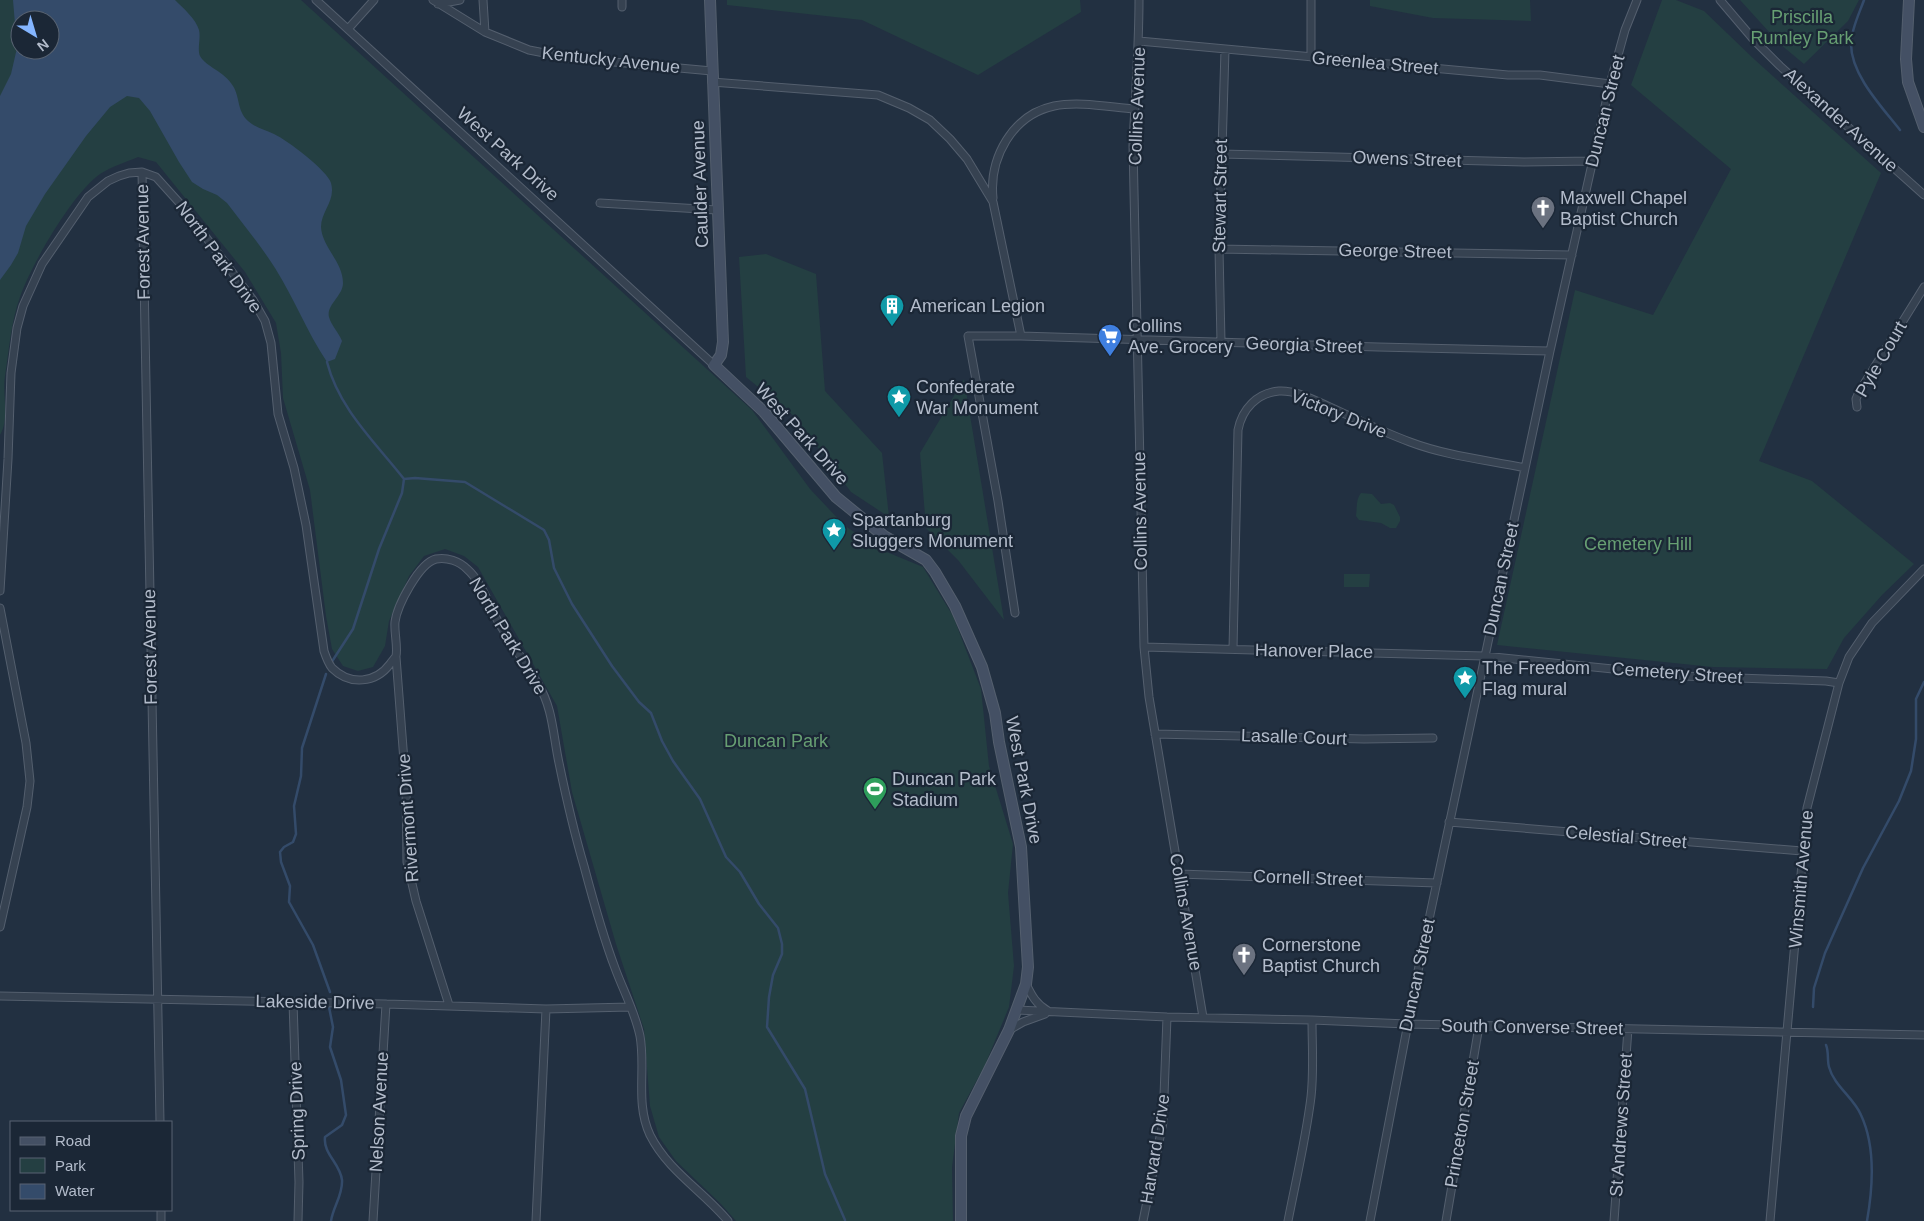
<svg xmlns="http://www.w3.org/2000/svg" width="1924" height="1221" viewBox="0 0 1924 1221" font-family="Arial,sans-serif">
  <style>
    .green { fill: #243f42; fill-rule: evenodd }
    .water { fill: #344b6a; fill-rule: evenodd }
    .lines { fill: none; stroke-linecap: round; stroke-linejoin: round }
    .stream { stroke: #344b6a; stroke-width: 2.5 }
    .street-casing { stroke: #545f6e; stroke-width: 9 }
    .secondary-casing { stroke: #545f6e; stroke-width: 12 }
    .street { stroke: #364251; stroke-width: 7 }
    .secondary { stroke: #445064; stroke-width: 10 }
    .labels { text-anchor: middle; stroke-width: 4.5; stroke-linejoin: round; paint-order: stroke }
    .park-label { font-size: 18px; fill: #679f73; stroke: #1b2736 }
    .street-label { font-size: 18px; fill: #b3bccb; stroke: #1b2736 }
    .poi-label { font-size: 18px; fill: #b3bccb; stroke: #1b2736; text-anchor: start }
  </style>
  <rect width="100%" height="100%" fill="#223041"/>
  <!-- green -->
  <path class="green" d="M0,0H301L752,410L810,489L844,525L877,548L923,567L953,616L981,689L989,766L1013,844L1008,893L1014,966L1009,1007L985,1065L959,1113L952,1167L953,1221H736L721,1204L676,1161L659,1137L650,1106L644,1029L616,944L572,792L557,706L478,567L464,556L445,549L424,556L409,576L389,621L385,646L373,667L358,671L343,666L332,649L326,616L310,490L283,398L281,353L276,323L245,272L156,162L138,157C126,162 111,167 100,174C72,194 31,265 20,297C11,322 9,350 5,376C2,394 10,419 0,435ZM20,20H50V50H20Z
    M727,0H1080L1081,12L978,75L862,20L727,5Z
    M1370,0H1530L1531,21L1433,18L1370,6Z
    M1662,0H1676L1704,11L1755,60L1881,173L1759,461L1812,481L1914,564L1882,595L1844,638L1827,669L1713,667L1497,645L1575,290L1653,315L1731,169L1631,85Z
    M1740,0H1859L1848,21L1804,64L1780,44Z
    M766,254L816,274L825,391L882,453L889,517L851,492L795,417L746,377L739,257Z
    M964,379L1004,620L958,560L926,528L920,453Z
    M1361,493L1372,494L1381,504L1390,503L1394,505L1400,517V521L1396,528H1390L1381,523L1359,520L1356,516C1357,508 1356,499 1361,493Z
    M1344,574H1370L1369,587H1344Z"/>
  <!-- water -->
  <path class="water" d="M13,0H175C183,8 196,19 199,30C201,38 197,49 200,56C206,67 224,71 233,86C240,97 237,111 248,121C256,128 265,130 274,134C287,140 328,171 331,183C336,201 321,211 321,227C322,247 343,262 343,283C343,296 326,305 329,317C331,325 339,333 342,341L335,359L327,362C307,332 294,298 275,268C261,246 243,224 227,203L217,195L203,189L192,182L179,162L150,111L139,98L127,96L110,107L86,136L45,194L26,226L18,253L11,265L0,280V96L11,74L17,48ZM20,20H50V50H20Z"/>
  <g class="lines">
    <!-- stream -->
    <path class="stream" d="M1864,0C1859,14 1851,30 1851,44C1851,75 1882,107 1900,130
      M327,362C339,409 375,442 404,479L402,493L379,549L353,629L331,663
      M404,479L415,478L465,482L544,530L549,540L554,568L572,604L612,666L639,702L651,713L662,741L673,761L700,799L726,857L740,872L759,904L778,928L782,944V954L773,975L769,997L767,1027L805,1089L825,1174L845,1220
      M326,674L302,748L301,776L294,806L296,834L293,842L284,847L280,852L281,862L290,886L289,902L313,945L330,992
      M329,1007L333,1027L330,1047L341,1080L346,1115L342,1125L325,1137C323,1154 340,1163 342,1180C343,1195 333,1207 331,1221
      M1813,1007L1814,988L1825,953L1863,868L1899,801L1911,771L1916,739V699L1924,682
      M1826,1045C1829,1052 1827,1060 1829,1067C1834,1086 1854,1098 1861,1115C1876,1147 1873,1187 1867,1221"/>
    <defs>
      <path id="street" d="M316,0L714,365
        M433,0L485,32L529,50L570,58L712,71
        M483,0L485,32
        M1139,0C1139,49 1135,98 1133,146L1144,647L1149,697L1203,1017
        M1720,0L1754,40L1780,66L1924,195
        M438,4L460,0
        M622,7V0
        M348,29L374,0
        M1139,41L1508,75H1540L1610,84
        M1311,57V0
        M712,82L878,95L909,108L930,120L950,139L967,159L993,202L1021,336
        M1221,154L1524,162L1592,161
        M142,172L160,1122
        M993,198C989,158 1012,115 1054,106C1079,101 1109,107 1135,109
        M600,203L717,210
        M1219,249L1572,255
        M1221,342L1219,249L1225,50
        M1857,407L1856,399L1859,392L1924,287
        M0,591L8,459L11,373L17,328L23,306L42,264L88,197L108,181L119,176L129,173L142,172L156,177L184,208L253,300L265,321L271,343L278,414L294,468L306,525L324,651C326,657 328,663 332,668C350,686 376,683 390,664C391,662 396,657 396,656C398,647 394,632 395,622C397,606 419,563 436,559C447,557 459,561 467,569C482,582 489,606 499,623C511,644 526,663 538,684C553,708 553,735 559,763C566,797 574,832 584,866C593,900 602,934 615,968C623,990 635,1012 640,1036C646,1069 635,1103 650,1135C668,1171 703,1191 728,1221
        M0,608L26,743L30,781L27,807L0,927
        M1015,613L998,501L968,336H1021L1378,347L1550,351
        M1144,647L1484,656L1682,676L1826,681L1839,683
        M1233,649L1238,430C1242,409 1257,393 1279,391C1296,390 1314,400 1330,407C1356,419 1383,432 1410,442C1447,456 1487,460 1525,468
        M396,657L406,787L407,862L416,901L449,1005
        M1155,734L1364,739L1433,738
        M1449,822L1802,851
        M1179,874L1437,883
        M1026,984C1032,996 1036,1004 1048,1011
        M0,996L386,1004L546,1009L630,1007
        M293,1002L299,1182L298,1221
        M1017,1010L1167,1017L1312,1020L1407,1024L1924,1035
        M1009,1030L1023,1022L1045,1014
        M161,1210V1221
        M373,1221L386,1004
        M536,1221L546,1009
        M1143,1221L1163,1122L1167,1017
        M1288,1221C1296,1180 1306,1138 1311,1097C1314,1071 1312,1045 1312,1020
        M1370,1221L1418,971L1550,351L1610,84L1625,30L1637,0
        M1446,1221L1479,1026
        M1614,1221L1628,1029
        M1770,1221L1807,808L1839,683L1849,657L1872,623L1924,569"/>
      <path id="secondary" d="M710,0L723,342L721,355L714,365L764,412L836,497L884,536L926,560L935,572L955,606L982,667L995,713L999,742L1021,847L1028,967L1026,984L1009,1030L966,1116L961,1136V1221
        M1909,0L1906,59L1908,82L1924,127"/>
    </defs>
    <!-- street casing -->
    <use href="#street" class="street-casing"/>
    <!-- secondary casing -->
    <use href="#secondary" class="secondary-casing"/>
    <!-- street -->
    <use href="#street" class="street"/>
    <!-- secondary -->
    <use href="#secondary" class="secondary"/>
  </g>
  <!-- icons -->
  <defs>
    <symbol id="church-pin" viewBox="-11 -11 22 30"><path d="M0 17L-7.5 6A9.5 9.5 0 1 1 7.5 6Z" fill="#6b7280" stroke="#1b2736"/><path d="M-1.2-6h2.4v3.5h3.3v2.4h-3.3V6h-2.4V-.1h-3.3v-2.4h3.3Z" fill="#fff"/></symbol>
    <symbol id="building-pin" viewBox="-11 -11 22 30"><path d="M0 17L-7.5 6A9.5 9.5 0 1 1 7.5 6Z" fill="#0f9aa8" stroke="#1b2736"/><path d="M-4-6H4V6H1V3H-1V6H-4ZM-2.5-4.3h1.7v1.8h-1.7ZM.8-4.3h1.7v1.8H.8ZM-2.5-1h1.7V.8h-1.7ZM.8-1h1.7V.8H.8Z" fill="#fff"/></symbol>
    <symbol id="supermarket-pin" viewBox="-11 -11 22 30"><path d="M0 17L-7.5 6A9.5 9.5 0 1 1 7.5 6Z" fill="#3f7fe0" stroke="#1b2736"/><path d="M-6-5.5h2.5l.6 2H6L4.5 2H-2.5L-4.4-4H-6ZM-1.5 3.2a1.3 1.3 0 1 0 .1 0ZM3 3.2a1.3 1.3 0 1 0 .1 0Z" fill="#fff"/></symbol>
    <symbol id="sight-pin" viewBox="-11 -11 22 30"><path d="M0 17L-7.5 6A9.5 9.5 0 1 1 7.5 6Z" fill="#0f9aa8" stroke="#1b2736"/><path d="M0-6L1.8-2.2L6-1.7L2.9 1.2L3.7 5.4L0 3.3L-3.7 5.4L-2.9 1.2L-6-1.7L-1.8-2.2Z" fill="#fff"/></symbol>
    <symbol id="stadium-pin" viewBox="-11 -11 22 30"><path d="M0 17L-7.5 6A9.5 9.5 0 1 1 7.5 6Z" fill="#2e9e5b" stroke="#1b2736"/><path d="M0-5a6.5 5 0 1 0 0 10a6.5 5 0 1 0 0-10ZM-3.5-1.8h7v3.6h-7Z" fill="#fff"/></symbol>
  </defs>
  <g fill-rule="evenodd">
    <use href="#church-pin" x="1529" y="194" width="28" height="38"/>
    <use href="#building-pin" x="878" y="292" width="28" height="38"/>
    <use href="#supermarket-pin" x="1096" y="322" width="28" height="38"/>
    <use href="#sight-pin" x="885" y="383" width="28" height="38"/>
    <use href="#sight-pin" x="820" y="516" width="28" height="38"/>
    <use href="#sight-pin" x="1451" y="664" width="28" height="38"/>
    <use href="#stadium-pin" x="861" y="775" width="28" height="38"/>
    <use href="#church-pin" x="1230" y="941" width="28" height="38"/>
  </g>
  <g class="labels">
    <!-- park labels -->
    <g class="park-label">
      <text x="1802" y="23">Priscilla<tspan x="1802" dy="21">Rumley Park</tspan></text>
      <text x="1638" y="550">Cemetery Hill</text>
      <text x="776" y="747">Duncan Park</text>
    </g>
    <!-- street labels -->
    <g class="street-label">
      <text transform="translate(611 60) rotate(6)" y="6">Kentucky Avenue</text>
      <text transform="translate(1375 63) rotate(5)" y="6">Greenlea Street</text>
      <text transform="translate(1137 106) rotate(-88)" y="6">Collins Avenue</text>
      <text transform="translate(1605 111) rotate(-76)" y="6">Duncan Street</text>
      <text transform="translate(1841 120) rotate(42)" y="6">Alexander Avenue</text>
      <text transform="translate(508 154) rotate(42)" y="6">West Park Drive</text>
      <text transform="translate(1407 159) rotate(2)" y="6">Owens Street</text>
      <text transform="translate(700 184) rotate(-92)" y="6">Caulder Avenue</text>
      <text transform="translate(1220 196) rotate(-89)" y="6">Stewart Street</text>
      <text transform="translate(143 242) rotate(-91)" y="6">Forest Avenue</text>
      <text transform="translate(1395 251) rotate(1)" y="6">George Street</text>
      <text transform="translate(219 257) rotate(54)" y="6">North Park Drive</text>
      <text transform="translate(1304 345) rotate(2)" y="6">Georgia Street</text>
      <text transform="translate(1881 359) rotate(-60)" y="6">Pyle Court</text>
      <text transform="translate(1339 414) rotate(22)" y="6">Victory Drive</text>
      <text transform="translate(802 434) rotate(48)" y="6">West Park Drive</text>
      <text transform="translate(1140 511) rotate(-91)" y="6">Collins Avenue</text>
      <text transform="translate(1501 579) rotate(-78)" y="6">Duncan Street</text>
      <text transform="translate(508 636) rotate(59)" y="6">North Park Drive</text>
      <text transform="translate(150 647) rotate(-91)" y="6">Forest Avenue</text>
      <text transform="translate(1314 651) rotate(1)" y="6">Hanover Place</text>
      <text transform="translate(1677 673) rotate(4)" y="6">Cemetery Street</text>
      <text transform="translate(1294 737) rotate(2)" y="6">Lasalle Court</text>
      <text transform="translate(1024 780) rotate(79)" y="6">West Park Drive</text>
      <text transform="translate(408 818) rotate(-94)" y="6">Rivermont Drive</text>
      <text transform="translate(1626 837) rotate(5)" y="6">Celestial Street</text>
      <text transform="translate(1308 878) rotate(2)" y="6">Cornell Street</text>
      <text transform="translate(1801 879) rotate(-85)" y="6">Winsmith Avenue</text>
      <text transform="translate(1186 912) rotate(80)" y="6">Collins Avenue</text>
      <text transform="translate(1417 975) rotate(-78)" y="6">Duncan Street</text>
      <text transform="translate(315 1002) rotate(1)" y="6">Lakeside Drive</text>
      <text transform="translate(1532 1027) rotate(1)" y="6">South Converse Street</text>
      <text transform="translate(297 1111) rotate(-92)" y="6">Spring Drive</text>
      <text transform="translate(379 1112) rotate(-87)" y="6">Nelson Avenue</text>
      <text transform="translate(1462 1124) rotate(-80)" y="6">Princeton Street</text>
      <text transform="translate(1621 1125) rotate(-86)" y="6">St Andrews Street</text>
      <text transform="translate(1155 1149) rotate(-81)" y="6">Harvard Drive</text>
    </g>
    <!-- poi labels -->
    <g class="poi-label">
      <text x="1560" y="204">Maxwell Chapel<tspan x="1560" dy="21">Baptist Church</tspan></text>
      <text x="910" y="312">American Legion</text>
      <text x="1128" y="332">Collins<tspan x="1128" dy="21">Ave. Grocery</tspan></text>
      <text x="916" y="393">Confederate<tspan x="916" dy="21">War Monument</tspan></text>
      <text x="852" y="526">Spartanburg<tspan x="852" dy="21">Sluggers Monument</tspan></text>
      <text x="1482" y="674">The Freedom<tspan x="1482" dy="21">Flag mural</tspan></text>
      <text x="892" y="785">Duncan Park<tspan x="892" dy="21">Stadium</tspan></text>
      <text x="1262" y="951">Cornerstone<tspan x="1262" dy="21">Baptist Church</tspan></text>
    </g>
  </g>
  <!-- legend -->
  <rect x="10" y="1121" width="162" height="90" fill="#1b2736" stroke="#586372"/>
  <rect x="20" y="1137" width="25" height="8" fill="#445064" stroke="#586372"/>
  <text x="55" y="1146" font-size="15" fill="#b3bccb">Road</text>
  <rect x="20" y="1158" width="25" height="15" fill="#243f42" stroke="#586372"/>
  <text x="55" y="1171" font-size="15" fill="#b3bccb">Park</text>
  <rect x="20" y="1184" width="25" height="15" fill="#344b6a" stroke="#586372"/>
  <text x="55" y="1196" font-size="15" fill="#b3bccb">Water</text>
  <!-- north arrow -->
  <g transform="translate(35 35) rotate(142)"><circle r="24" fill="#1b2736" stroke="#586372"/>
  <path d="M0-4L9 19L0 12L-9 19Z" fill="#84b5ff"/>
  <text y="-8" font-size="14" font-weight="bold" text-anchor="middle" fill="#b3bccb">N</text>
  </g>
</svg>
